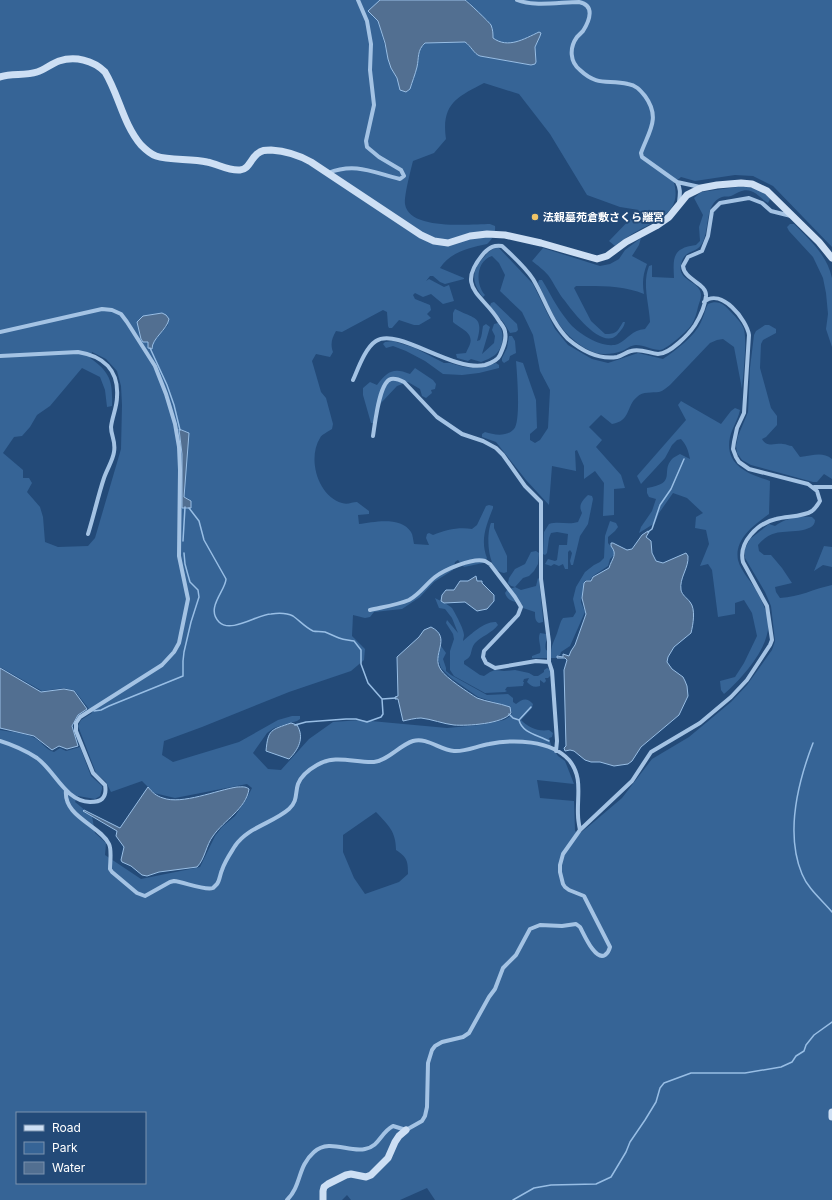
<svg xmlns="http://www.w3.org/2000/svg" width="832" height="1200" viewBox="0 0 832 1200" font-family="Inter,'Noto Sans JP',sans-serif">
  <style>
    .green { fill: #366496; fill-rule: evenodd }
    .water { fill: #526f91; stroke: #98bee5 }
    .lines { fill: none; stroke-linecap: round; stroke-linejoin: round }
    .stream { stroke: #98bee5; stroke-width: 1.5 }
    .street { stroke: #a4c3e4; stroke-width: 4 }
    .secondary { stroke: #cddff4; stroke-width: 7 }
    .poi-dot { fill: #efc467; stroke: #234a78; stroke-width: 1.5 }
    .labels { text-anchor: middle; stroke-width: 4; stroke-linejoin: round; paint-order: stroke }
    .poi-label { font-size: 11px; font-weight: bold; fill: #fff; stroke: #234a78; text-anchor: start }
  </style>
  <rect width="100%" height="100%" fill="#234a78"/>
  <!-- green -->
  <path class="green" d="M0,0H380L372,16L378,21L391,68L399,82L410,89C412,82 415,75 417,67C419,58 418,50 425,43L465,42L480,56L531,65L535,64L536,62L535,47L540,36C536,37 531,36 527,38C514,42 506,48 493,39V32L487,20L480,15L468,1L465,0H832V247L773,186L753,176L735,175L695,181L681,177L674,183C682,211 659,219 639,230C630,235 622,240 615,246L609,241L639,210L620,207L587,195L550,134L519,94L484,83C457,97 441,104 446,139L434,153L413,161C411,169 404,196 405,204C409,231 471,224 490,224L495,226C496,232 492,240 487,244C469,248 450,252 440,268L464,278V279L445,284L440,282L433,276H430L426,281L429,279L444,287L449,285L454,301L443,304L431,294L423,297L415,293L413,295L415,299L430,305L431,310L427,314L431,318L419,325H414L399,320L392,328H389L388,326L387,312L383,310L342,332L336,331C332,338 330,344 333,352L330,357L316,354L312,361L321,392L326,398L333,424L332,429C328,432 322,434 320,438C307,459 318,496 342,503C348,505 352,502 357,502L369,511V514L358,515L359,524C374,522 401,516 411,532C413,535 413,540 414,544L429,545L426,538L427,534L429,533L433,535C446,530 458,527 472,529L477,525L486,506L489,505L493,506V508C486,526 480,540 487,558L483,563L464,567L458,560L455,562L453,570L434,582L420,597L402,609L374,612L370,617L365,618L353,615L352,636L365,649L364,660L351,671L289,692L202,727L164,741L162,755L173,762L239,742L278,720L292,716H300V719L297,721L274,728L267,733L253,753L268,769L281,770L309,739L333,722L360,720L447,728L480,725L504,720L509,717L512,713L510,707L478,697L451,678L441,668L438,658L441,646L446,653L443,659L446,668V671L451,675L487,695L508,694L513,698V702L516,704C522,699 527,697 533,704L532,708L521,720C528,727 538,732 549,730L553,733L552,737L549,738L551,745L558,756L565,761L574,784L537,780L540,798L574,801L575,831L579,834L589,826L622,798L652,759L689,737L731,702L747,685L772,650L775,641L771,606L765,592L745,558V549L750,539L769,524L775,526C785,518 800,516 812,517L815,520C815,534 785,530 776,533C768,535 763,539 758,545L759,551L764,555H771L782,568L792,583L775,587L776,592L780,598C800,597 813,589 832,585V1200H435L427,1188L400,1200H351L347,1195L342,1200H0V730C12,732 25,733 35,738C42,742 46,750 54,752L60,748L66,751L80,747L91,776L102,786V789L100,796L95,799L78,796L75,802L92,816L95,833L106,843L105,855L141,879L200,867L215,836L222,827L235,816L246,800L252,788L247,784L175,798L154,793L142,781L111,792L106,782L96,773L78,726L81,720L92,713L75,691L64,688L42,691L0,667ZM162,313L168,325L148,348V342L143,316ZM92,352L106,359L117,371L121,386L122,405L121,449L95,538L88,546L58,547L45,542L43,517L40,507L27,492L32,483L29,478H23V470L3,453L14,437L22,436L30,427L37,415L50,406L82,368L100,377L105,390L107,407L112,406C113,381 110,372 90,358ZM179,429L188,432L184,497L189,499L191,508H182V454ZM376,812C388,825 396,831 396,850C407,857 408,861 408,874L399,882L365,894L354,878L343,852V835ZM17,1113H145V1183H17Z
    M737,187C752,187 759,187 770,199L768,203C759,198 753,186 739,192C736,193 734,195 731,196C728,197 725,196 722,197C703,204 711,232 701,245C695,254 684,249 681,265C677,281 701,281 701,295C701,299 699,303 698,307C697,312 695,319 692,324C689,330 666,350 660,350C652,350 644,345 636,345C631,345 627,349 622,351C617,353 611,354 605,354C588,355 565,335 557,321C550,310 544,295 538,283L539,280H542C550,293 557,308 567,320C575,332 603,350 618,344C628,339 632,330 645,329L650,322C649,303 642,284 649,266L652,265V277L674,278C673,258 672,248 696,245L700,241L699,227L703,215L694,198L701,192Z
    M790,224H794C810,240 827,255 832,278V347L826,329L828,314L826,293L823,278L813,257L789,231L787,227Z
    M641,238L639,245L632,256L647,264C643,274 642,283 644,294C623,285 598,286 576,286L574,288L591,321L605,334C617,334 617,332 623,322H625C624,328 620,331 617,335C602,350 573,312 565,301C558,293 554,283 548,275C544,270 537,265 532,261L543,248L600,266L610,264L619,259L625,250Z
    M498,247L533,284L555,329L568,345L592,359L608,363L638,353L663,359C676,350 695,336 701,322C704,316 705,309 708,304C717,300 723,303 729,310C734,315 740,321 743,327C748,336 743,377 742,389L734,347L723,339L717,340L710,343L670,385C666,388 663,391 659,392C652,393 643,391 637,397C626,406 631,421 612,424L601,415L589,427L602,440L596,447L621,475L625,488L614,489V515L603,516L604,483L595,471L584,479V466L577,450L575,451L576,471L552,466L549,505L526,480L496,442L482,437V434L485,432C494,435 507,437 514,429C521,421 517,373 516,361L523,363L536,400L537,428L530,434V440L535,443L540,440L548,428L550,390L540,371L533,335L522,312L500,291L505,275L499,263L492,256C476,261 475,284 485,295L483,297C471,282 471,270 485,256C489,251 492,249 498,247Z
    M494,302L517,324L518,330L516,332L510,333L504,323L491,308L490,306L491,303Z
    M455,309C475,319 484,316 477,341L480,340C482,336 482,331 483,326L486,324L490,327L482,354L494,343L495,336L492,330L494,324L498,323C505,332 504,347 495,355C491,358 486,360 481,362L471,359L468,361L457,358L456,354L466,353C467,350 469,347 470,344C474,332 459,328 453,322V313Z
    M765,325H769L776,329V333L763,340L761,344L760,368L771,408L777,416V425L766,437L762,439C767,448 775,443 783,444C786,444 789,446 792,446L800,457C812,456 822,451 832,459V479L824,474L817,482H813L751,465L742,460L737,453L736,446L738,436L748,412L750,368L754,335L756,331Z
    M509,336H512L515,341L516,353L510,356L509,360L504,363L502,361V358L507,348Z
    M393,341L415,348L444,363H450L464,367L478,368L496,363L499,365V368L479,373L462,375L443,374L425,361L406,351L393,346L386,348L383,344L385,342Z
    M415,368L433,380L436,384L435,389L431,390L432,393L426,398L422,396L420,389L408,382L397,386L381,403L375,411L373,423H371L363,395V388L370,382L377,385C387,371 394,367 410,374Z
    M681,401L721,424L731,411L735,408L740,410C738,420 732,428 730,437C724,465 748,474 770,481L769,514C754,525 734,539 738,560C741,572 753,583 758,594C762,601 767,612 768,620C772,646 741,679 724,694L721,690L720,681L735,677L744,663L757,636L752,613L744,600L735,603V614L718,617L712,570L708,564L700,566L709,544L706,530L695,528L696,517L703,513L687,498L673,493L659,513L655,523L639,533L641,527L652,511L656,499L649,497L647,493V488C678,483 660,472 672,459C674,457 678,455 680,454L690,459C688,450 687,446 681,439L677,440L672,445L665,458L641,484L637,476L686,420L678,405Z
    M588,495L592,496L593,499L588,524L580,536L573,565H571L570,561L572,553L570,550L568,552V569H565L563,564L559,566L554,564L551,566L545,564L548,559L555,561L557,560L559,545H567L568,534L557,532L551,533L549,538L547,553L545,555L543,554L544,532L549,524C559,521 568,525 578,522L582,513C578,505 582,501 588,495Z
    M610,521L616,523L618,527L615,531L608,537V543L614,550V555L610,559L608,566L593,576L590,580H586L584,583L581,602L585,612L570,646L561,652L560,655L557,656L556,658H532V656L540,653C542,646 537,640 540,633L546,634C548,640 544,644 546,650L551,653C551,644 556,638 558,630C560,625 560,622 563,618L573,617L576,612L573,599L576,587L585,572L594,565L600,562L604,558L605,536Z
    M491,523H494V528L507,556V572L504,573C487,571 486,535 491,523Z
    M824,546L832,547V567L823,565L814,571Z
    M536,551L539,553L538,564L534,571L529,576L523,578L515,587L511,586L508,583L509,578L515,569L525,564L531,552Z
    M538,578L539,579L543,619V622L539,623C535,621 535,617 535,612L523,608L522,604C514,601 508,602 505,593L507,590L515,587L521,590L536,586Z
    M435,598C439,600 449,605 452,608C455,613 464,629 464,635C464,637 463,639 463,641C471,634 485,621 496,622L498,625C492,633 482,636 475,643C469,651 474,656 464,661V664L480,675L484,676L490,672L495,670L504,671L515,670L529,673L534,676H538L544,672V670L547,668L550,669L551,675L548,678H545L546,681L544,683L540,680V686C534,688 531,686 527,682L529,678L524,679L523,682H524L523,686L507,687L505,690L507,691L505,692L485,693L454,676L450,670V651L454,639L453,634L446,623L447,620L458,633L452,618L445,609L439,608Z"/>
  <!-- water -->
  <path class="water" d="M380,0H465C467,1 490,23 491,25C493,30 493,34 493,38C508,49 524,39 539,32L541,33L540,36L535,47L536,62L535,64L531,65L480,56C474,54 471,46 465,42L425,43C417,50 419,58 417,67C415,75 412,82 410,89L406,92L400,90L397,78L391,68L388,59L385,43L378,21L368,11Z
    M162,313L166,315L169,319C167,330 152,338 152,349L148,348V342H143L141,339L137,322L143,316Z
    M179,429L189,433L184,497L191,501V508H182V454Z
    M648,531L649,532L646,537L651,541L652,553L656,561L663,563L686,553L688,556C689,568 679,578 681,590C682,595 687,598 690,602C696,609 693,625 691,633L674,647L668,657L667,662L672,669L683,677L685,681L687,686L688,696L679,715L641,747L632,761L628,764L614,766L600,762H591L585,760L574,751L570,750L565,751L564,748L566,746L564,670L567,660L565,658H557V656L563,657V654L569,656L571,651L575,645L586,614L582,598L584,583L586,581H591L593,577L609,568C612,558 618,555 611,546V543H613L627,550L632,549L642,535Z
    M476,576L477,581H482V583L494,595V601L487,609L477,611L465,602L444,603L441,601L442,595L446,590H454L460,581H468Z
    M431,627C453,638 430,655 441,670C446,678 469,693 477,698C487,702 499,703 510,707L511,713C503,724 467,726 454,725C444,724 431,719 421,718C415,718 408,720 403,721L398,699H395V697L398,696L397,657L419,637L424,630Z
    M0,668L41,692L64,689L74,691L87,709L78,715L72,726L78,746L67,749L59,746L52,750L34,736L0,728Z
    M291,723L297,725C305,738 298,750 289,759L266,751C268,729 271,730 291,723Z
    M148,787C152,792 156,796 163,798C182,805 217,790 237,787C242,787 245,786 249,789C246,809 224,820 213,836C206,845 205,859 197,867L159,872L147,876L142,875L131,866L122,862L121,860L124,847L116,836L117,831L83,811L84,810L120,828Z"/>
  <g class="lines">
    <!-- stream -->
    <path class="stream" d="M150,348L167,385L174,405L180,430
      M189,508L199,521L204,540L226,579C226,590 205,608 219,622C231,634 258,614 271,614C278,613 287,613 293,616C300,621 305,627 313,631C316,632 321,631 325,632C330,634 334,636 339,638C344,640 349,640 354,641L361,650V664L368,683L382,699L383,714L381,717L367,722L356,719H346L306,722L295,725
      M648,532L652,529L660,505L671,489L684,459
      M183,541L185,507
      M382,699L396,698
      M94,711L101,710L109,706L183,676V661L184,652L191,622L199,597L198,590L190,582L188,575L185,564L184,553
      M509,714L513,718L519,720C522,733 538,735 549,741
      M519,720L531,707
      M813,743C798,782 785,833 802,874C808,889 822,900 832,912
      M513,1200L534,1188L551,1185L596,1184L611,1177L626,1152L630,1142L645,1120L656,1102L660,1088L664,1083L691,1073H745L781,1067L792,1062L796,1056L804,1051L806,1045L814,1035L832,1022"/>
    <!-- street -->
    <path class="street" d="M517,0C534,7 561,2 579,2C595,5 590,20 583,31C581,33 579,35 577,37C569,48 570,62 580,70C598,87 608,79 628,84C636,85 640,90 645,96C661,118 649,131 641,153L642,157L677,182L700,187
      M328,173C356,162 374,173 400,179L404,176L401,170L379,157L367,147L366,141L374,105L370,70L371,44L367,21L358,0
      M677,182C681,189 680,194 679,202
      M0,332L102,309L112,310L121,314L127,322L155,366L166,394L175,424L179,447L180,470L179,556L188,599L179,643L174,652L162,665L80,717L76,723V731L93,773L105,785C106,790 106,795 102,799C99,802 94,802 90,802C65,801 55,771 37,758C26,751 13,745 0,741
      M0,356L78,352C103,356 119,370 117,397C117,407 112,417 111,427C111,436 116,441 114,452C113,460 107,469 104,478C98,496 94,515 88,534
      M353,380C358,369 365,348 376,341C398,327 452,372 485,365C491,363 498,360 500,355C503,348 507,340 505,332C505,328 501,324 499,321C483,294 454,288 484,253C490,247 494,245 502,246C513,256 525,267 533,279C545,299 551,322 568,339C582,351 598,360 617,357C622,356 626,352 631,351C640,348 649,353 658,354C670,354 689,334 695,325C700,317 705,305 706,296C707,283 684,280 683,266L688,257L702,251L708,236L712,211L720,203L749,198L762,203L771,211L791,216
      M373,436C375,424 379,382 391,379C396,378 400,380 404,382L437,417L462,434L483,441L496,448L503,455L525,486L541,502V579L549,642V662L552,671L557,741L556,751
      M814,487H832
      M370,610C383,607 397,605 409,600C420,594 426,584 435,577C444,570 473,557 485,561C486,561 489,564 490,564L515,597L521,607L518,615L484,651L483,657L486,663L495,668L536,661L549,662
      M66,790C63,817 100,825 109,844C112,850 110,862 110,869L112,872L137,893L145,896L170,882L174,881C184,882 205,891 213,888C214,887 216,885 217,884C220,880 220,874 222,870C225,861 230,854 235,846C248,827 273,823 289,809C298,801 295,793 298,784C301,776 310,769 317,765C335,754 355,763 374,762C387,761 400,745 413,741C427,737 440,750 454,751C465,752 477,746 489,744C513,739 551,740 569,760C583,777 577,795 578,815C578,820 579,825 580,830
      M287,1200C302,1185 297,1167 314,1152C329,1138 349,1153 365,1149C380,1146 380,1133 393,1126L406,1130L422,1121L425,1116L427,1107L428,1063L432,1050L435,1046L442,1042L463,1037L469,1033L489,997L495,989L503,968L516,955L530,929L540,925L562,926L576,924L580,927C584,934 595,961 605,955C608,953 609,951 610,947L584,896L569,890L565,887L563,884L560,872V865L563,854L580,830L632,781L651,752L700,723L731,697L747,680L770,645L772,640L767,606L743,562C738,542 758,523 776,519C787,516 803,517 812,511C816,508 818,504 820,501L817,491L808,484L749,469L739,462L736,457L733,449L734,442L737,428L744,413L749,335C747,320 721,287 704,302"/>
    <!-- secondary -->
    <path class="secondary" d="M0,77C11,73 25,76 37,72C44,70 51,64 59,61C75,56 93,60 105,72C119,95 123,124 141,145C145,149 150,154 156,156C170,161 191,158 207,162C218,164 228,171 240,170C249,169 250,160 257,154C262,150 265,150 271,150C286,151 297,154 311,162L421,235L434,241L448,243L470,236L487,234L505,235L541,243L597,259L607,256L626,242L656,226L669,217L687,195L701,188L717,185L741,183L752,184L767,191L819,242L832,258
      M832,1112V1117
      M323,1200V1191L324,1187L328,1184L346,1175L351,1174L366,1177L371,1175L388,1158L395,1142L399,1136L406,1130"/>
  </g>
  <!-- markers -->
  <circle class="poi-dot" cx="535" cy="217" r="4"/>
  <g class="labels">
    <!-- poi labels -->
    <g class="poi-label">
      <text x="543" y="221">法親墓苑倉敷さくら離宮</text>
    </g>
  </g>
  <!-- legend -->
  <rect x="16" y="1112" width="130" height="72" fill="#234a78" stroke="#7b92ae"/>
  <rect x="24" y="1125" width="20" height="6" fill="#cddff4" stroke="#7b92ae"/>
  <text x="52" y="1132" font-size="12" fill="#ffffff">Road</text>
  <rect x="24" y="1142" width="20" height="12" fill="#366496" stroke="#7b92ae"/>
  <text x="52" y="1152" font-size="12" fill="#ffffff">Park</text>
  <rect x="24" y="1162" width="20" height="12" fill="#526f91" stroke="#7b92ae"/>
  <text x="52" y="1172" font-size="12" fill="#ffffff">Water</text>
</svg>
